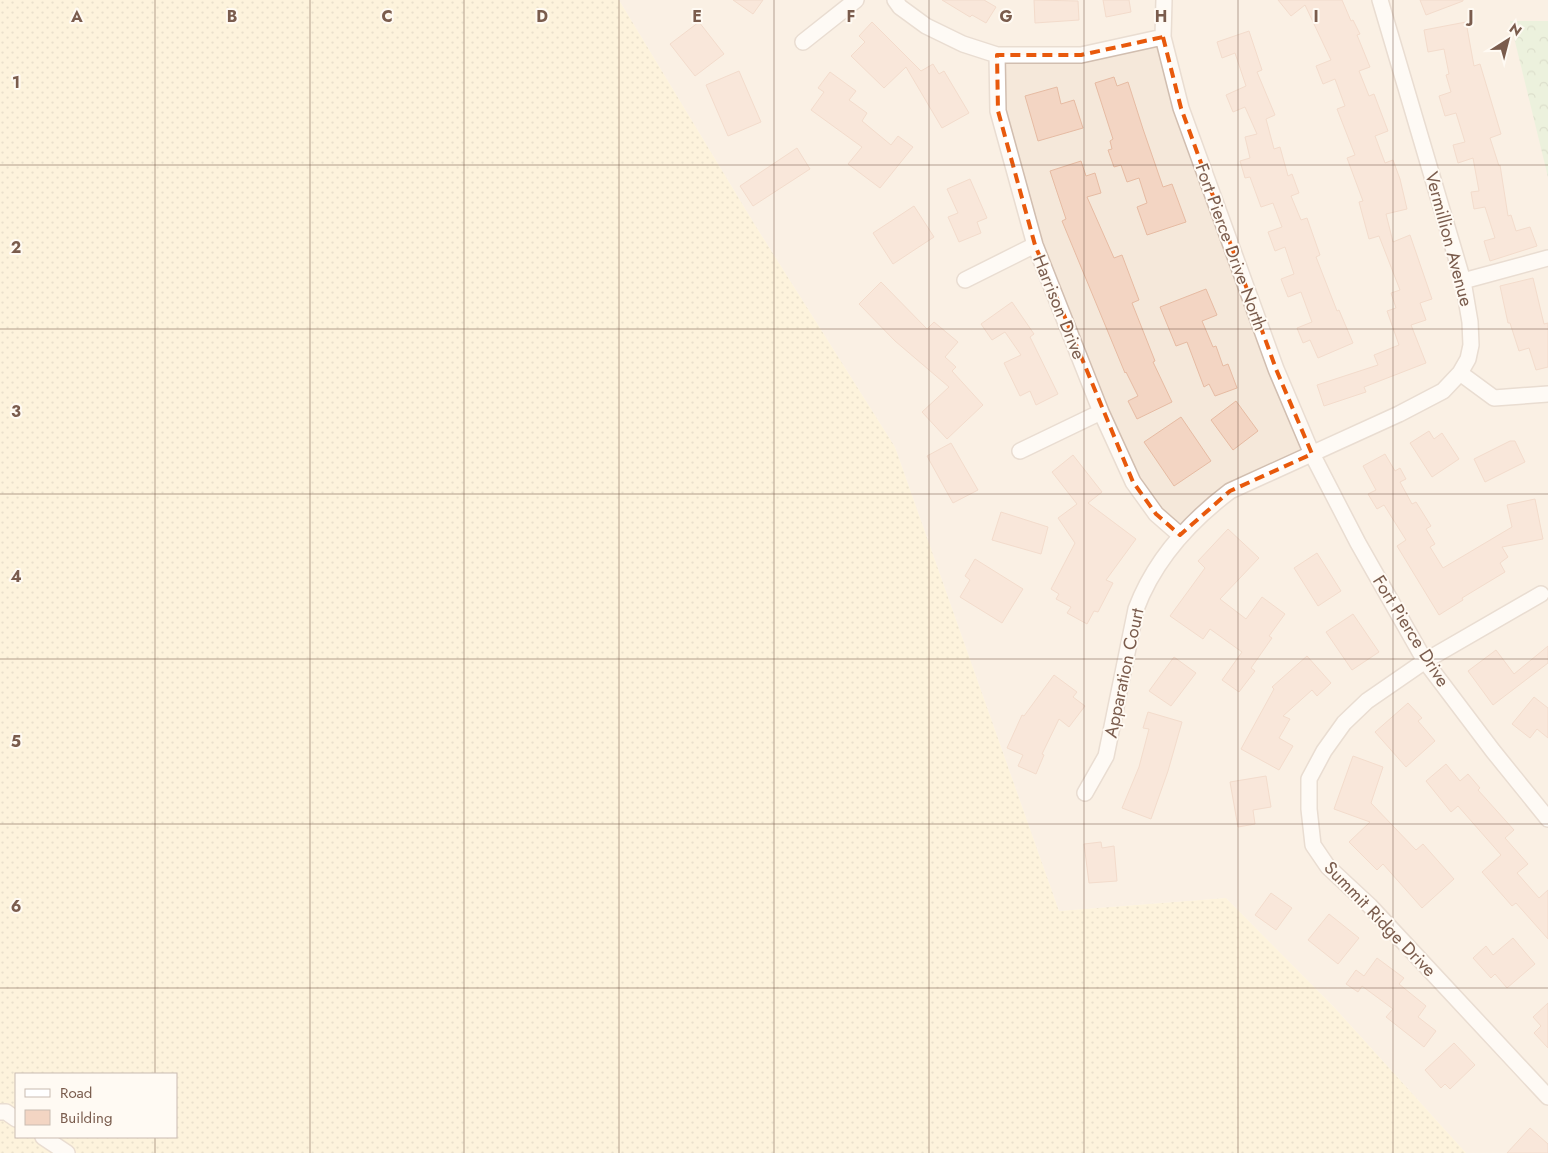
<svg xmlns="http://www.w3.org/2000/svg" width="1548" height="1153" viewBox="0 0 1548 1153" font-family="Jost,sans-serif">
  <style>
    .residential { fill: #f5e8da }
    .sand { fill: url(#sand-dots); fill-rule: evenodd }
    .park { fill: url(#park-crowns) }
    .building { fill: #f3d5c3; stroke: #e6bba3 }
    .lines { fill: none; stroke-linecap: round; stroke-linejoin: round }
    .minor-casing { stroke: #d1beb0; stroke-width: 18 }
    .minor { stroke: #fff; stroke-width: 15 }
    .marked { fill: none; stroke: #e8590c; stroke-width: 4; stroke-dasharray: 10 6; stroke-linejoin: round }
    .grid { fill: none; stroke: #7a5c4d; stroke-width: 1; stroke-opacity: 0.55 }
    .labels { text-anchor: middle; stroke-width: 4; stroke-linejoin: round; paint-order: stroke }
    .street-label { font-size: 18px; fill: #7a5c4d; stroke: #fffaf3 }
    .grid-label { font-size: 16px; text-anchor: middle; font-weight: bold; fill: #7a5c4d; stroke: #fffaf3; stroke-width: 4; stroke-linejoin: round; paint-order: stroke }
  </style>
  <defs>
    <pattern id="sand-dots" width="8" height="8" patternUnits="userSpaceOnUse" patternTransform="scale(1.25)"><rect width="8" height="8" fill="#fcefc7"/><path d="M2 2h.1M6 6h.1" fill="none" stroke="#d1c5a4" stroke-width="1.8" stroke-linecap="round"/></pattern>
    <pattern id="park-crowns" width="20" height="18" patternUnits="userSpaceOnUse" patternTransform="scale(1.25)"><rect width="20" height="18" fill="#d8ecc9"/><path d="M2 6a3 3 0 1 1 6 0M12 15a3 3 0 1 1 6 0" fill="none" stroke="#b4c2a5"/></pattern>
  </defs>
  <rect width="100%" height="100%" fill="#fdf6ec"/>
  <!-- residential -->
  <path class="residential" d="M619,0H1548V1153H1466L1334,1007L1226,898L1059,911L895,447L755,225Z"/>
  <!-- sand -->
  <path class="sand" d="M0,0H619L755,225L895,447L1059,911L1226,898L1334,1007L1466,1153H0ZM16,1074H176V1137H16Z"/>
  <!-- park -->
  <path class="park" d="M1510,21H1548V177Z"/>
  <!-- building -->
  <path class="building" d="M733,0H763L753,14Z
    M942,0H984L996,7L986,23L972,15L970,17Z
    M1034,0L1078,1L1079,20L1035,23Z
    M1103,0H1129L1131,12L1106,17Z
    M1278,0H1342L1351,21L1353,20L1360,34L1357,35L1370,67L1359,71L1369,96L1374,94L1388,131L1375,136L1385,163L1393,160L1400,179L1407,209L1386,214L1393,242L1410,235L1432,299L1420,303L1426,320L1411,325L1426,363L1364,387L1366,392L1324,406L1317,385L1378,365L1374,355L1399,345L1387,311L1396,308L1391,293L1400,290L1379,236L1369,239L1359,202L1363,201L1347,158L1355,155L1337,109L1345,106L1335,79L1323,84L1316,66L1331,60L1305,5L1291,16Z
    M1420,0H1463V1L1426,15Z
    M699,22L724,54L695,76L670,44Z
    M872,22L921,71L933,64L939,74L944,71L969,113L942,128L906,67L884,88L851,56L865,42L859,36Z
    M1466,22L1474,66L1480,64L1501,134L1490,138L1499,166L1500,165L1508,216L1511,215L1516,231L1530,227L1537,246L1490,261L1484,241L1495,238L1485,207L1474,209L1471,192L1479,191L1473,158L1458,163L1453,145L1465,142L1456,113L1445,116L1439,96L1451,92L1446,75L1449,74L1444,49L1428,52L1424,30Z
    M1249,31L1262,70L1257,72L1275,115L1266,119L1274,149L1280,147L1288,176L1292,174L1299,193L1291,196L1301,220L1307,218L1320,255L1316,257L1337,311L1339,310L1353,343L1318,358L1310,340L1303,343L1297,328L1312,322L1301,292L1288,297L1281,279L1294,274L1285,247L1275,251L1268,232L1282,227L1273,203L1261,207L1250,177L1245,178L1240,161L1250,158L1245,137L1257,134L1245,107L1233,112L1226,95L1246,86L1235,53L1222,58L1217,42Z
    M739,71L761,122L728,136L706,85Z
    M830,72L856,91L849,100L867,113L862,121L891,145L898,136L913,147L880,188L848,164L862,147L811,110L824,92L818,88Z
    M1114,77L1117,86L1128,82L1143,129L1163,187L1172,184L1186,222L1147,235L1137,207L1147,203L1139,178L1127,182L1121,165L1114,167L1108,150L1112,149L1110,141L1113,139L1095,83Z
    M1057,87L1061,104L1074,100L1083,128L1038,141L1025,96Z
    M797,148L810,169L753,206L740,186Z
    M1081,161L1086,176L1095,173L1101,193L1087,197L1114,258L1122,255L1139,300L1132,303L1155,361L1153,362L1172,402L1137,419L1128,401L1138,396L1126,372L1125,373L1062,221L1066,219L1050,171Z
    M970,179L987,218L977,222L981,233L959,242L948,217L958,213L947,189Z
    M914,206L934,237L893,264L873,233Z
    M1533,278L1544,324L1548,323V367L1536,370L1529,348L1519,351L1510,323H1508L1500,286Z
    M881,282L927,329L934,322L958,342L945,357L956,367L952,371L983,405L947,439L922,412L949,387L895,341L859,304Z
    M1206,289L1217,315L1202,321L1213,347L1216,346L1223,366L1228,364L1237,388L1215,396L1209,384L1204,387L1187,342L1176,346L1160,307Z
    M1012,302L1034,334L1030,337L1058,394L1036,405L1030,391L1020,396L1004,363L1021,355L1005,332L992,340L981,324Z
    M1236,401L1258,431L1233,450L1211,420Z
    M1181,417L1211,461L1174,486L1144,442Z
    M1429,431L1434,439L1442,433L1459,459L1432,477L1410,443Z
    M1510,441H1515L1525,462L1485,482L1474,459Z
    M951,443L978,490L953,503L927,456Z
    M1385,454L1395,471L1400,468L1406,479L1400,482L1412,504L1416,502L1431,526L1426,529L1435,544L1430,547L1443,568L1512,527L1507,505L1535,499L1543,539L1502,547L1508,557L1500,563L1505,572L1462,598L1463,600L1439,615L1397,546L1406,540L1384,505L1377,509L1368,494L1376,490L1363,466Z
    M1073,455L1102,492L1088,503L1136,539L1106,580L1113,583L1098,612L1094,611L1087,624L1067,613L1071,607L1056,599L1059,594L1051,589L1075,543L1058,518L1077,504L1052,472Z
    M1001,512L1048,527L1041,554L992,540Z
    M1228,529L1259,558L1220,599L1246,619L1262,597L1285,614L1269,636L1272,638L1251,668L1255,671L1239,692L1222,680L1242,652L1210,629L1203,639L1170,616L1205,568L1198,561Z
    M1317,553L1341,591L1318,606L1294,568Z
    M975,559L1023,589L1002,623L960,597L970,580L965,576Z
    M1353,614L1379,652L1352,670L1326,632Z
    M1548,646V663L1493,705L1468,671L1496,650L1514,674Z
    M1307,656L1331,683L1317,696L1312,690L1283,716L1290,719L1279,738L1293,746L1279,770L1241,749L1274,689L1272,687Z
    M1174,657L1196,673L1171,706L1149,691Z
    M1054,675L1077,692L1073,697L1085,706L1069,727L1059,719L1042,754L1044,755L1036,774L1018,766L1023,755L1007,748L1022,715L1024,716Z
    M1534,697L1548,708V738L1537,729L1530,738L1512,724Z
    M1408,703L1422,718L1418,721L1435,741L1406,767L1375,732Z
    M1148,712L1182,722L1168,771L1151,819L1122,808L1139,767L1149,729L1143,728Z
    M1353,756L1383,767L1371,803L1416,850L1423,844L1454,879L1422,908L1383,864L1377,870L1349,842L1370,822L1334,809Z
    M1446,764L1460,781L1468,774L1480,788L1478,790L1514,830L1505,838L1528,864L1517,873L1539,898L1548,890V939L1516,903L1512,906L1482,872L1501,855L1458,806L1451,812L1426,781Z
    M1266,776L1271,807L1253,810L1255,824L1238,827L1230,782Z
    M1101,842L1102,848L1114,846L1117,881L1089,883L1084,844Z
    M1271,893L1292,908L1276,930L1255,915Z
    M1329,914L1359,938L1338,964L1308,940Z
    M1513,938L1535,964L1507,988L1495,974L1491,978L1473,958L1486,946L1493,955Z
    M1377,958L1404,978L1399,984L1426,1006L1418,1017L1436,1031L1424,1047L1386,1017L1393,1009L1362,986L1358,992L1346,984L1356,970L1364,976Z
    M1548,1003V1048L1534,1033L1541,1026L1533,1017Z
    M1454,1043L1475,1065L1450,1089L1445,1084L1441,1088L1425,1070Z
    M1530,1128L1548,1144V1153H1507Z"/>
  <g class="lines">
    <defs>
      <path id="minor" d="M895,0L900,7L926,26L963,44L997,55H1081L1163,37
        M1164,0L1163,37L1181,108L1276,369L1312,454L1358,543L1425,661L1493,751L1548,819
        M803,42L856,0
        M997,55L998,111L1035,245L1101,412L1133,482L1156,514L1180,535
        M965,280L1035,245
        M1463,281L1548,258
        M1460,373L1494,398L1548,394
        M1020,451L1101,412
        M1541,594L1425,661L1367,701L1344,723L1324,751L1309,779V809L1313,845L1328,867L1370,906L1548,1097
        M1085,793L1106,756L1136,609C1154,561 1189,522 1230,491L1399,414L1443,391L1460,373L1468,359L1471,345L1470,322L1463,281L1380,0
        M0,1112H6L16,1119
        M43,1137L67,1153"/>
    </defs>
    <!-- minor casing -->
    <use href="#minor" class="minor-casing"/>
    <!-- minor -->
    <use href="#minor" class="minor"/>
  </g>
  <!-- marked area -->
  <path d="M0 0H1548V1153H0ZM1163,37L1181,108L1276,369L1312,454L1230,491L1180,535L1156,514L1133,482L1035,245L998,111L997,55H1081Z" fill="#fdf6ec" fill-opacity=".55" fill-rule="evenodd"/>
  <path class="marked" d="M1163,37L1181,108L1276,369L1312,454L1230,491L1180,535L1156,514L1133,482L1035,245L998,111L997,55H1081Z"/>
  <!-- grid -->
  <path class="grid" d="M155,0V1074M310,0V1153M464,0V1153M619,0V1153M774,0V1153M929,0V1153M1084,0V1153M1238,0V1153M1393,0V1153M0,165H1548M0,329H1548M0,494H1548M0,659H1548M0,824H1548M0,988H1548M155,1137V1153"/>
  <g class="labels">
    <!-- street labels -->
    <g class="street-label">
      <text transform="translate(1449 239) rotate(75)" y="6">Vermillion Avenue</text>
      <text transform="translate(1231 247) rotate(70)" y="6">Fort Pierce Drive North</text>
      <text transform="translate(1059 307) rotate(68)" y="6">Harrison Drive</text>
      <text transform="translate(1411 631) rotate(58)" y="6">Fort Pierce Drive</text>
      <text transform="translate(1124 673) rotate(-78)" y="6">Apparation Court</text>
      <text transform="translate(1380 919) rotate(46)" y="6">Summit Ridge Drive</text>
    </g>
  </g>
  <g class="grid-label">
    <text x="77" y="22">A</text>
    <text x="232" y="22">B</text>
    <text x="387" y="22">C</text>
    <text x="542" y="22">D</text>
    <text x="697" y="22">E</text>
    <text x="851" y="22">F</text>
    <text x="1006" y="22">G</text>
    <text x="1161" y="22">H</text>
    <text x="1316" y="22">I</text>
    <text x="1471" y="22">J</text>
    <text x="16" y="88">1</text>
    <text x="16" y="253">2</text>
    <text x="16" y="417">3</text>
    <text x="16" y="582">4</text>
    <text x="16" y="747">5</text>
    <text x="16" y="912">6</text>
  </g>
  <!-- legend -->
  <rect x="15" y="1073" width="162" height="65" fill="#fffaf3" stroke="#cabbb1"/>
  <rect x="25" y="1089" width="25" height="8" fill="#ffffff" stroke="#cabbb1"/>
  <text x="60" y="1098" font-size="15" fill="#7a5c4d">Road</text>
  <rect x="25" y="1110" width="25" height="15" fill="#f3d5c3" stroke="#cabbb1"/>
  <text x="60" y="1123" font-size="15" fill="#7a5c4d">Building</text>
  <!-- north arrow -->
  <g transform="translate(1508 40) rotate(36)" stroke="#fffaf3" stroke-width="4" paint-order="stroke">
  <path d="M0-4L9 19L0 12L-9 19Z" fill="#7a5c4d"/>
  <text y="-8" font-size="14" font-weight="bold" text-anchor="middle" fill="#7a5c4d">N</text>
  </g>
</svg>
